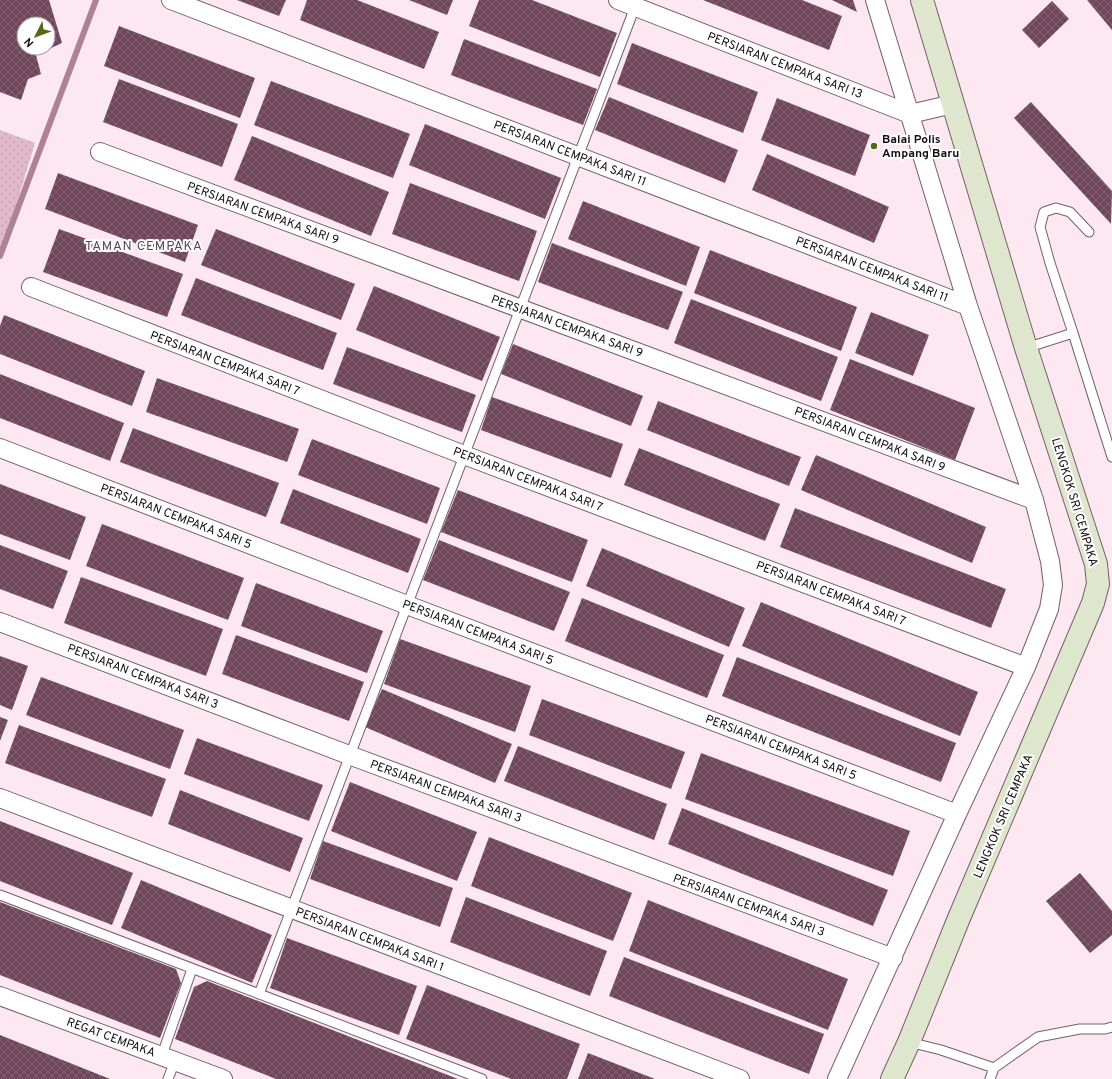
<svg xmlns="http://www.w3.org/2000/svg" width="1112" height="1079" viewBox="0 0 1112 1079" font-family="Overpass,sans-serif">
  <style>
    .park { fill: url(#park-dots) }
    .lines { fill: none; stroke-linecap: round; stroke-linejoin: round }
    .stream { stroke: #ae8195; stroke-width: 6 }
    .building { fill: url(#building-cross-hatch); fill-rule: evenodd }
    .lane-casing { stroke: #756069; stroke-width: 11 }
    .street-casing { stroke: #756069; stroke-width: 20 }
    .secondary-casing { stroke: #756069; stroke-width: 24 }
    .lane { stroke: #fff; stroke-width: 9 }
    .street { stroke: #fff; stroke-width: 18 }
    .secondary { stroke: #dee6ce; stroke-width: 22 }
    .poi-dot { fill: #536918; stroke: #fff; stroke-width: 1.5 }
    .labels { text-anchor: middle; stroke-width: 4; stroke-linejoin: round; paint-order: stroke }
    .street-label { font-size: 12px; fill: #150d11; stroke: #fff }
    .poi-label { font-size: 12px; font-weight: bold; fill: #150d11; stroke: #fff; text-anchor: start }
    .neighbourhood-label { font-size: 13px; letter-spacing: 1px; fill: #5b464f; stroke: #fff }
  </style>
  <defs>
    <pattern id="park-dots" width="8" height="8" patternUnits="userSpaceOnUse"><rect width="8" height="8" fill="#e1b9cb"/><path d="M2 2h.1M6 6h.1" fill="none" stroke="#c09ead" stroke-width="1.8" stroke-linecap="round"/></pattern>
    <pattern id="building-cross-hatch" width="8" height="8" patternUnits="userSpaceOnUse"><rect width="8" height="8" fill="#70475a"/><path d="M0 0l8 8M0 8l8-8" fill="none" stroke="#826372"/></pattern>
  </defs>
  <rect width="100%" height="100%" fill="#fde8f1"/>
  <!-- park -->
  <path class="park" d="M0,130L35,143L0,258Z"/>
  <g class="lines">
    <!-- stream -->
    <path class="stream" d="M0,256L96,0"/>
  </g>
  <!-- building -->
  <path class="building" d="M0,0H49L62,43L36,55L41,74L28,79L21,100L0,92ZM24,24H48V48H24Z
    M237,0H286L279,16Z
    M307,0H357L439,32L424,69L300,20Z
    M409,0H453L447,15Z
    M479,0H532L617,33L600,77L469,26Z
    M703,0H802L842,16L829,50Z
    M832,0H853L857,12Z
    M1087,0H1112V30Z
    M1052,1L1069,19L1039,48L1022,30Z
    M119,26L255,78L240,118L104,66Z
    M464,39L597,89L583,125L451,75Z
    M632,43L758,92L743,133L617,84Z
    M119,79L238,124L222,167L103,122Z
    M271,81L410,134L393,178L254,125Z
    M609,97L738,150L725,183L595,130Z
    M777,98L870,135L855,176L761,140Z
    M1031,102L1112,191L1111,224L1014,118Z
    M425,124L561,178L545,219L409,165Z
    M252,136L389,192L371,236L234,180Z
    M767,154L889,207L874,243L752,190Z
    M58,173L198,225L185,262L45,209Z
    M410,183L537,231L519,281L392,234Z
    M583,201L700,247L686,286L568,239Z
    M59,229L183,274L167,317L43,272Z
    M216,229L355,284L341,320L201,265Z
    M552,243L683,292L668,330L538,282Z
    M710,250L857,307L841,351L694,293Z
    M196,278L337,333L323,370L181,315Z
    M374,286L500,337L482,381L356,330Z
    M691,299L838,357L821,401L674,343Z
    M871,312L929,335L913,376L855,353Z
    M4,315L145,371L132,406L0,354V326Z
    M513,344L643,396L631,426L501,374Z
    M347,347L476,395L462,432L333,384Z
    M850,359L975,408L955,460L830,410Z
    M0,374L124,423L110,461L0,418Z
    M157,378L299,429L287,462L146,412Z
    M492,397L623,444L611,478L481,430Z
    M658,401L801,457L789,486L647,430Z
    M133,428L279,483L266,517L120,462Z
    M312,439L440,488L427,524L298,475Z
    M639,448L780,504L765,541L624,485Z
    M816,455L986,527L972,563L801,490Z
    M0,484L86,517L70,560L0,534Z
    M293,489L421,539L408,573L280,523Z
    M458,490L588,540L572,582L441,532Z
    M795,508L1006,589L991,628L780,547Z
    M102,524L244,578L228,620L86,566Z
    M439,540L570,592L554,631L423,580Z
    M0,545L68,571L53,609L0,589Z
    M602,548L745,608L729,647L586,586Z
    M81,577L223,629L206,676L64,623Z
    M256,583L383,631L367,673L241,626Z
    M582,598L724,655L707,698L565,641Z
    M761,602L978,692L960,736L742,646Z
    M236,635L364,682L349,721L222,674Z
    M400,639L531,686L515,732L384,684Z
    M0,656L28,666L12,710L0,705Z
    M737,657L956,743L941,782L722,696Z
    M41,677L184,730L170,769L26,715Z
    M382,689L512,744L495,783L365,727Z
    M542,699L685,752L671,789L529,735Z
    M0,717L8,720L0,741Z
    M19,725L166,779L152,817L5,763Z
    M197,738L323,785L309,821L184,774Z
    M518,746L667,804L654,840L504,781Z
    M701,753L910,831L893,876L685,799Z
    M350,782L477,832L457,881L331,831Z
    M180,790L303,838L290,872L168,824Z
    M682,808L888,890L873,926L668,844Z
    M0,821L133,873L112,925L0,881Z
    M489,837L632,893L613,941L471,886Z
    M323,841L453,888L440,927L310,879Z
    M1080,873L1112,911V935L1090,953L1046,901Z
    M141,880L272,935L252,983L121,928Z
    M466,897L607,951L590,996L450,942Z
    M648,900L848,979L828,1030L629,951Z
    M0,902L176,969L181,983L160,1038L0,975Z
    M287,938L417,986L399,1035L270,988Z
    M624,957L824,1034L809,1074L609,996Z
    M207,981L458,1079H276L175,1039L194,987Z
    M427,985L580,1044L567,1079H511L406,1039Z
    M0,1035L110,1079H0Z
    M588,1053L655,1079H578Z"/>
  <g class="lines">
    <defs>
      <path id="lane" d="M1073,333L1050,263L1040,227L1044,212L1056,208L1070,212L1089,232
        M1026,348L1073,333L1112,457
        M0,895L482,1079
        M259,994L635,7
        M909,1042L941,1050L994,1068L1038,1037L1080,1029H1105L1112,1027
        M162,1055L192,969
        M168,1079L175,1061
        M990,1079L994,1068"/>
      <path id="street" d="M171,0L968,306
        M618,0L910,114L953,104
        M100,152L1034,500
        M31,287L464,455L1026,667
        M0,448L407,605L957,814
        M0,622L349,755L893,958
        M0,798L740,1079
        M0,996L223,1079
        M837,1079L957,814L1026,667L1049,609L1053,585L1050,561L1034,500L968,306L875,0"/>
      <path id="secondary" d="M892,1079L909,1042L959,918L1093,603L1098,584L1096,564L1026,348L922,0"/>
    </defs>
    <!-- lane casing -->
    <use href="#lane" class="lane-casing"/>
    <!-- street casing -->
    <use href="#street" class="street-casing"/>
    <!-- secondary casing -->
    <use href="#secondary" class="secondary-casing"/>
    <!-- lane -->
    <use href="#lane" class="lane"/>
    <!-- street -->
    <use href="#street" class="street"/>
    <!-- secondary -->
    <use href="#secondary" class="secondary"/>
  </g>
  <!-- markers -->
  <circle class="poi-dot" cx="874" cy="146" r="4"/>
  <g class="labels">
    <!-- street labels -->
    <g class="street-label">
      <text transform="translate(785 65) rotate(21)" y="4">PERSIARAN CEMPAKA SARI 13</text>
      <text transform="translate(570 153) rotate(21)" y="4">PERSIARAN CEMPAKA SARI 11</text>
      <text transform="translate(263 213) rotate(20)" y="4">PERSIARAN CEMPAKA SARI 9</text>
      <text transform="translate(872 269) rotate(21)" y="4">PERSIARAN CEMPAKA SARI 11</text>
      <text transform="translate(567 326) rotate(20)" y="4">PERSIARAN CEMPAKA SARI 9</text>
      <text transform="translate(225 363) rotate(21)" y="4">PERSIARAN CEMPAKA SARI 7</text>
      <text transform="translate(870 439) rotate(21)" y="4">PERSIARAN CEMPAKA SARI 9</text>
      <text transform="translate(528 479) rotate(21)" y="4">PERSIARAN CEMPAKA SARI 7</text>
      <text transform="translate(1075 502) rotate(73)" y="4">LENGKOK SRI CEMPAKA</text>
      <text transform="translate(176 516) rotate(21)" y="4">PERSIARAN CEMPAKA SARI 5</text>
      <text transform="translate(831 593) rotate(21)" y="4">PERSIARAN CEMPAKA SARI 7</text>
      <text transform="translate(478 632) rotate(21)" y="4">PERSIARAN CEMPAKA SARI 5</text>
      <text transform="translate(143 676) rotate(21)" y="4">PERSIARAN CEMPAKA SARI 3</text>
      <text transform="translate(781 747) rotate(21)" y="4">PERSIARAN CEMPAKA SARI 5</text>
      <text transform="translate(446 791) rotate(20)" y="4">PERSIARAN CEMPAKA SARI 3</text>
      <text transform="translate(1003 816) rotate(-67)" y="4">LENGKOK SRI CEMPAKA</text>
      <text transform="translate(749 905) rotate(20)" y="4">PERSIARAN CEMPAKA SARI 3</text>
      <text transform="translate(370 939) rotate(21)" y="4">PERSIARAN CEMPAKA SARI 1</text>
      <text transform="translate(111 1037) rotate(20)" y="4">REGAT CEMPAKA</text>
    </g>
    <!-- poi labels -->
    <g class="poi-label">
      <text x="882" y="143">Balai Polis<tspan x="882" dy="14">Ampang Baru</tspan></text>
    </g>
    <!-- neighbourhood labels -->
    <g class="neighbourhood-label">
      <text x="144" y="250">TAMAN CEMPAKA</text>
    </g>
  </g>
  <!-- north arrow -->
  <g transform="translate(36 36) rotate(228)"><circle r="19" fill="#ffffff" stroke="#a19ea0"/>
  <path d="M0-3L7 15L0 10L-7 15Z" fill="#536918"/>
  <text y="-6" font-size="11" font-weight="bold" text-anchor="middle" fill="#150d11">N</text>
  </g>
</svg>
